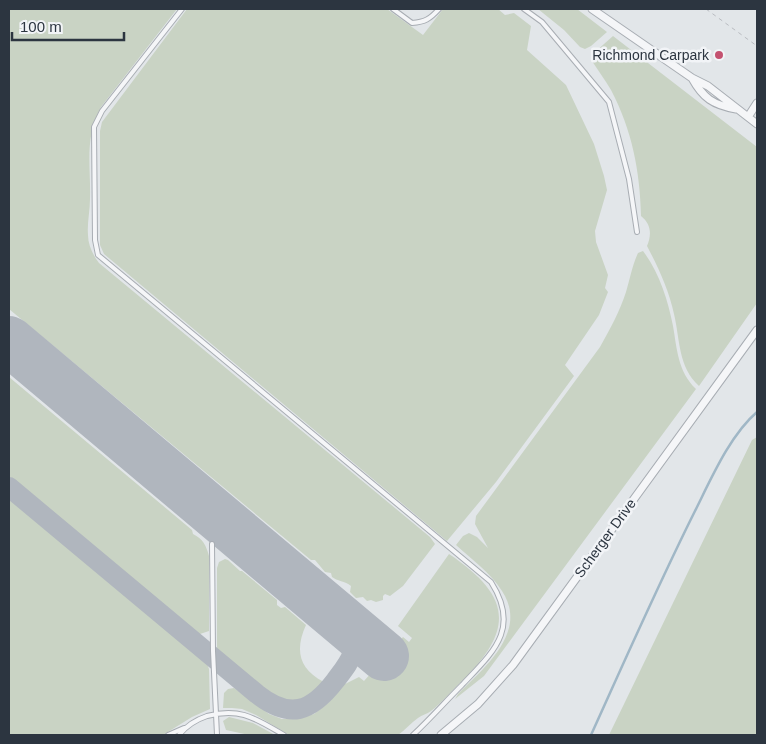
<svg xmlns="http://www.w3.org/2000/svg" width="766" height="744" viewBox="0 0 766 744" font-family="Arial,sans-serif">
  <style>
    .green { fill: #c9d3c4 }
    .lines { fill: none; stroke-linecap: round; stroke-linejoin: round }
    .stream { stroke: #a0b7c6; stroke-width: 2.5 }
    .taxiway { stroke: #b0b6be; stroke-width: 20 }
    .runway { stroke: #b0b6be; stroke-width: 50 }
    .service-casing { stroke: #a8adb3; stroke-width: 6 }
    .minor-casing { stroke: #a8adb3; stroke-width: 9 }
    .path { stroke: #b9bcc1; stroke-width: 1; stroke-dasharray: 4 4; stroke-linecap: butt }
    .service { stroke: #f5f6f8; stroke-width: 4 }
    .minor { stroke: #f5f6f8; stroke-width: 7 }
    .poi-dot { fill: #c45270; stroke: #f2f4f7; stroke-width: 2 }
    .labels { text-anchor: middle; stroke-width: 5; stroke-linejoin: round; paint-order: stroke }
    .poi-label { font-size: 14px; fill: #2c3540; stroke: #f2f4f7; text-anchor: end }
    .street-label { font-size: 14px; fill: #2c3540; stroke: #f2f4f7 }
  </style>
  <rect width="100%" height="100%" fill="#e2e6e9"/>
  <!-- green -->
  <path class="green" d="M9,9H177L101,107C84,138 91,166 90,199C90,211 87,223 88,235C88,245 93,255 99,263L430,537L435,544L403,586L390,596L385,594L383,596V600L376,602L371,600L367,601L363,597L356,598L350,592L351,586C345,581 337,581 332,577L331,573L325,572L315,560H311L9,309Z
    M187,9H387L423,35L443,9H498L505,15L514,13L531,26L527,50L566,85L594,144L604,176L607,190L595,231L596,242L608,275L605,288L608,292L599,315L565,365L574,376L496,482L447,541L104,254L100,245V131L102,122Z
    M538,9H577L607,32L591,46L585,49L580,47L564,30Z
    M613,36L757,147V303L699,386C678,367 680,339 674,314C669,290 658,267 647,246C652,234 651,224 641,216C640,171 632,130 611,90C605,80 598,70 592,61L595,52Z
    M643,251C659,272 668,300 673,326C677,349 678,372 696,389L484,676L455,699L458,694C484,668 529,632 502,591C491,573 471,559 456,545L463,536L469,533L477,537L488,548L475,524L476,516L600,347C610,329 620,311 626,292C630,279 632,266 638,253Z
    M9,377L192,530L193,534C203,539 206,545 209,556V631L197,635L15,484L16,481L14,479L11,481L9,479Z
    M757,437V735H609L752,440Z
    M9,499L207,664L209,669L210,709L192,717L163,735H9Z
    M449,554C508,594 517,626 464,679C453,689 443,702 431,711C427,714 422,715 418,718C411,723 405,730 398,735H289L256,715L242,709L232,708H223L224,693L228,689L234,688L269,714L282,719H296L314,714L328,703L343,685L359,677L364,681L403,637L409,642L412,638L398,626Z
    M225,559L228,560L240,571H242L277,600V605L281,608L285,607L306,625C295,649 298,669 324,682L319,690L305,701L292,704L282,702L270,696L217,652V568L219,562Z
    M229,717L253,723L275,735H249L226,730L223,721Z"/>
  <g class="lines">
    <!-- stream -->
    <path class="stream" d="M591,735C625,660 658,585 695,511C711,479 730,435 757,412"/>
    <!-- taxiway -->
    <path class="taxiway" d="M9,487L257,694C290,720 311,712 335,681C350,661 361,650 347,626"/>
    <!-- runway -->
    <path class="runway" d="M9,341L384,656"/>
    <defs>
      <path id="service" d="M182,9L102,111L94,127L95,240L98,255L491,582C521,629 493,652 462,685C445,702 430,719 413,735
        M393,9L412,23C425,22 430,19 439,9
        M524,9L542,22L609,102L629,179L637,232
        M212,544L213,651L217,735
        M168,735L184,728
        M179,735C187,725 195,720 207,716C241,707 256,719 284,735"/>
      <path id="minor" d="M592,9L692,78L708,86L757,124
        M692,78C703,98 713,105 736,109
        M748,117L757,103
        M441,735L478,704L513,665L757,330"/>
    </defs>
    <!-- service casing -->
    <use href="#service" class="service-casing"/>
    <!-- minor casing -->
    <use href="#minor" class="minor-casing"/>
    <!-- path -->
    <path class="path" d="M706,9L757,46"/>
    <!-- service -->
    <use href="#service" class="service"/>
    <!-- minor -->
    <use href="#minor" class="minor"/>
  </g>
  <!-- markers -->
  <circle class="poi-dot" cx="719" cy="55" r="5"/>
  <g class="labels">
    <!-- poi labels -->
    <g class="poi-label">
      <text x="709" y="60">Richmond Carpark</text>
    </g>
    <!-- street labels -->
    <g class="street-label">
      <text transform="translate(605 538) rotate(-54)" y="5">Scherger Drive</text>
    </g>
  </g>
  <!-- border -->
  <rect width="766" height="744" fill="none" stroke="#2c3540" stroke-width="20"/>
  <!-- scale -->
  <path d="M12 32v8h112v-8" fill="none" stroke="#2c3540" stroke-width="2.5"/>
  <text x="20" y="32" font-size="15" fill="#2c3540" stroke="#f2f4f7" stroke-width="4" paint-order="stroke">100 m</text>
</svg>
